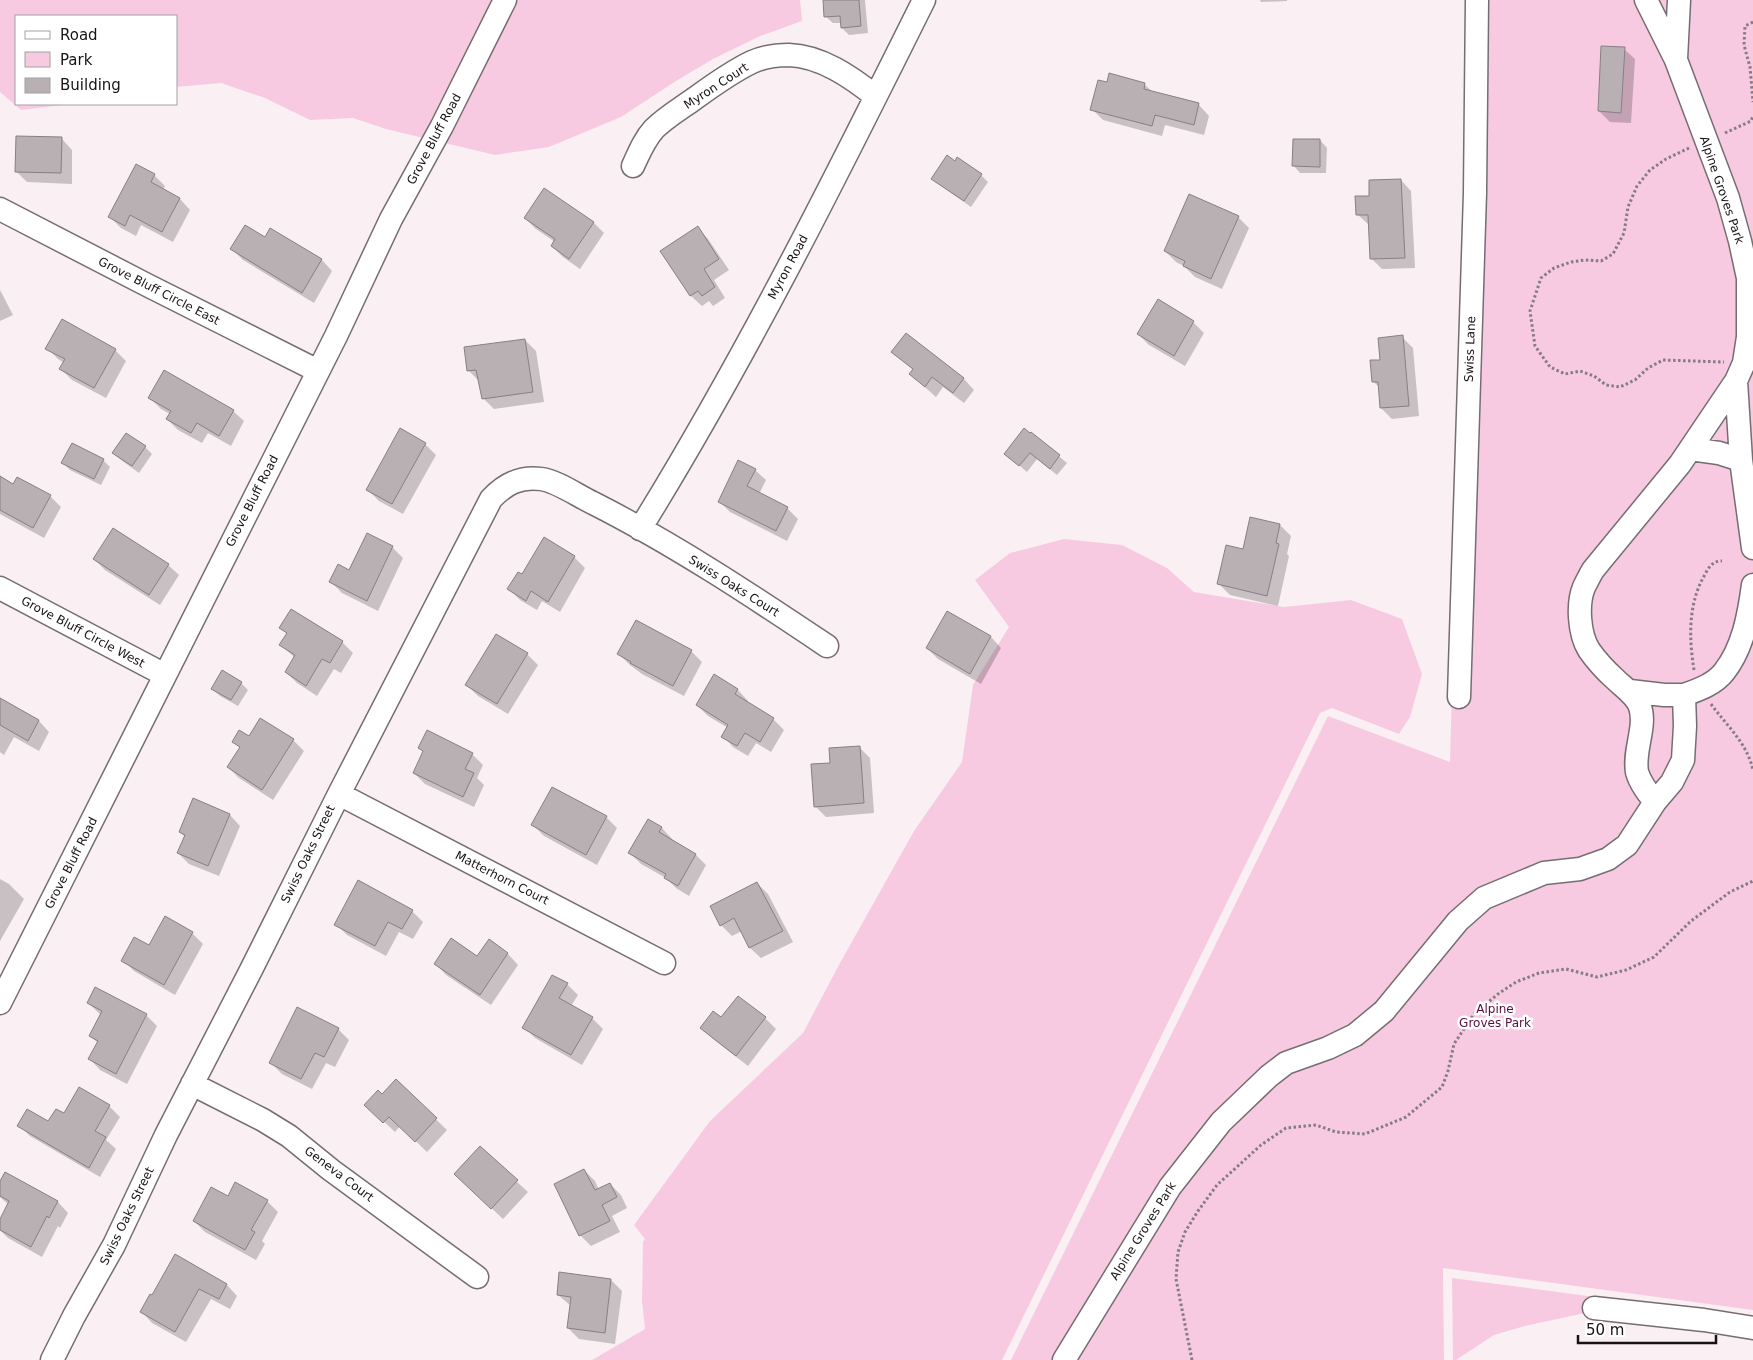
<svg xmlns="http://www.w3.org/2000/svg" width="1753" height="1360" viewBox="0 0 1753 1360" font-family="'DejaVu Sans',sans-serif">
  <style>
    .green { fill: #f7cae1 }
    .shadow { fill: #0003 }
    .building { fill: #b9b0b4; stroke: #887f84 }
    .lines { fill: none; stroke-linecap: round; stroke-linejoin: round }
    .street-casing { stroke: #756d71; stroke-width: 25 }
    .path { stroke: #847d80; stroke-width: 3; stroke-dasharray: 2.5 2.5; stroke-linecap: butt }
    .street { stroke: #fff; stroke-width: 22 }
    .labels { text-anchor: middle; stroke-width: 5; stroke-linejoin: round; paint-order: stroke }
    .street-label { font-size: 12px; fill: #171315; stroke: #fff }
    .park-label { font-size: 12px; fill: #580d3e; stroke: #fff }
  </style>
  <rect width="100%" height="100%" fill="#faf0f4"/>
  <!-- green -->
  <path class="green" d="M0,0H800L802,21L758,37L713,59L676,81L621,117L549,147L495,155L386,129L353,118L310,120L265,98L221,83L176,87V16H16V104H71L21,110L0,92Z
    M1471,0H1753V1310L1443,1268L1444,1360H1011L1328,716L1450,762Z
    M1064,539L1122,545L1167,568L1194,592L1284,607L1351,600L1402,619L1422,674L1410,717L1399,734L1332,708L1320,713L1002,1360H592L645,1329L642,1301L643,1242L645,1239L634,1225L710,1121L803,1033L840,963L914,831L962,762L973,685L1009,627L975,580L1010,553Z
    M1452,1278L1603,1298L1585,1313L1525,1326L1494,1335L1456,1360H1453Z"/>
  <!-- shadow -->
  <path class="shadow" d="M824,0H865L868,33L849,35L842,28V23H833L825,16Z
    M1260,0H1287V1L1261,2Z
    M1624,49L1635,59L1631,123L1610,122L1599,111Z
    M1108,84H1144L1154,93L1199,105L1209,116L1204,135L1165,125L1162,136L1103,120L1092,109Z
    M62,139L72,150V184L27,182L16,171Z
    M1320,140L1327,148L1326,173H1300L1293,165Z
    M154,175L165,186L163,190L180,199L190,210L173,242L141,225L136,236L121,228L110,217Z
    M981,175L988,182L971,207L940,185L933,178Z
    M1401,180L1411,191L1415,268L1382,269L1371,258L1369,225L1357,214L1371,197Z
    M1238,217L1249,228L1222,289L1195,277L1184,266L1176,262L1165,251Z
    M525,218L594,223L604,233L580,269L563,257L552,246L555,242L536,229Z
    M698,228L708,239L729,270L714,280L725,298L713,306L709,301L702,306L691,296L662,251Z
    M271,230L322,260L332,271L314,303L243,260L232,249L265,239Z
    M0,290L13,315L0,321Z
    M1158,301L1193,322L1204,333L1185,366L1149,345L1138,334Z
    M906,335L964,379L974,390L964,403L943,387L936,397L910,374L913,370L893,352Z
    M1402,337L1413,348L1419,416L1392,419L1381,408L1380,388L1374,382L1382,361Z
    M525,340L536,351L544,402L494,409L483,398L480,382L469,371L465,348Z
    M47,348L115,350L126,361L106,398L72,380L61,369L64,363L58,359Z
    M150,398L233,411L244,421L231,446L208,433L202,443L178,430L167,419L170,414L161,409Z
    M1031,433L1067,463L1057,475L1037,459L1027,472L1006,454Z
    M425,444L436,455L403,514L379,501L368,490Z
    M145,447L152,454L139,473L121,460L114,453Z
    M103,460L110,467L101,485L70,470L63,463Z
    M755,470L766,480L759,494L787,508L798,519L787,541L730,512L719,501Z
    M0,478L14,485L50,496L61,507L44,538L0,514Z
    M1251,519L1280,525L1291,536L1287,554L1289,556L1278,606L1230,595L1219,584L1244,551Z
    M544,539L574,557L585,568L560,612L542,601L537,610L520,600L509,589L522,576Z
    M392,547L403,558L378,611L342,593L331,582Z
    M94,559L168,565L179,575L160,605L105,570Z
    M948,612L991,637L1001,648L981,684L938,659L927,648Z
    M637,621L691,651L702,662L684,696L642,674L630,665L619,654Z
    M281,628L342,642L353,653L341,673L334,669L317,696L297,683L286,672L295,658L281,645L287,634Z
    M527,654L538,665L508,714L478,696L467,685Z
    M715,676L738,690L748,701L747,703L773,719L784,730L771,752L756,743L748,756L733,747L723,736L728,728L708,716L697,705Z
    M241,683L248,690L238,706L220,696L213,689Z
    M0,699L39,721L49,732L39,751L14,737L4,755L0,752Z
    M249,738L293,740L304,751L273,800L239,778L228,767L240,748L233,741Z
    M859,747L870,758L874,813L826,817L815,806L831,764Z
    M420,748L472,754L483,765L477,778L484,785L474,807L425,784L414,773L424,752Z
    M230,815L240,826L219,876L189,864L178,853L185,837L180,832Z
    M606,817L617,828L597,865L544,836L533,825Z
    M648,821L662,828L672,839V841L696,855L706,865L689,896L676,888L666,878L641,864L630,853Z
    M0,879L9,884L24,899L0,941Z
    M757,883L768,894L793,942L761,958L750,948L742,931L732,936L721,925Z
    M412,911L423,922L413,939L399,932L386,956L347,935L336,924Z
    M165,918L192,933L203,944L175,995L134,971L123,960L149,947Z
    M489,941L508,954L518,965L491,1005L446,975L436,964L478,958Z
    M567,984L578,995L571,1006L592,1018L603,1029L582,1065L535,1038L524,1027Z
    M96,989L146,1015L157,1026L127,1084L100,1070L90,1059L98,1043L90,1036L101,1015L88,1003Z
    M765,1018L776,1029L748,1066L713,1039L702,1028L722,1019Z
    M338,1029L349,1040L335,1067L326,1063L312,1089L282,1074L271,1063Z
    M396,1081L447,1130L427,1152L400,1126L395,1132L366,1105L382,1096Z
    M109,1106L120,1117L106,1140L116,1149L100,1177L30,1136L19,1125L49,1123L64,1115Z
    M480,1148L528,1192L503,1219L467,1185Z
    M584,1170L595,1181L599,1190L610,1184L621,1195L627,1208L612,1216L620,1232L591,1246L580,1235Z
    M6,1174L58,1202L68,1213L60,1228L58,1226L42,1257L8,1238L0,1230V1222L9,1205L0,1197V1184Z
    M228,1198L267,1201L278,1212L262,1241L265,1244L256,1260L205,1232L194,1221Z
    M176,1256L227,1285L237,1296L230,1309L211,1299L186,1342L152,1323L142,1312L153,1297Z
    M611,1280L622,1291L615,1344L579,1339L568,1328L571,1306L558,1295Z"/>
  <!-- building -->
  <path class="building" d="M823,0H859L861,26L841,28L840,16L824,17Z
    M1601,46L1625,47L1621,113L1598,111Z
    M1109,73L1145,83L1144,89L1199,103L1194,125L1155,115L1152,126L1090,110L1098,80L1107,82Z
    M16,136L62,137L61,173L15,172Z
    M1293,139H1320V167L1292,166Z
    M947,155L955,161L957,157L982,174L964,201L931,179Z
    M136,164L155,174L151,182L180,198L162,232L130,215L125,226L108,217Z
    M1401,179L1405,258L1370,259L1368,215H1356L1355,196H1369V180Z
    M544,188L594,222L569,259L551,246L555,239L524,218Z
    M1189,194L1239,216L1211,279L1183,266L1185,261L1164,251Z
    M245,225L265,237L270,228L322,259L302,293L230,249Z
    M698,226L719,259L704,269L715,287L702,296L698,291L690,296L660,251Z
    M1158,299L1194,321L1174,356L1137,334Z
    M62,319L116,349L94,388L59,369L65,359L45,349Z
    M906,333L964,378L953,393L932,377L925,387L909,374L913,369L891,352Z
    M1403,335L1409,406L1380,408L1378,382H1372L1370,360H1380L1378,338Z
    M525,339L533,392L482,399L476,370L467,371L464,347Z
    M164,370L234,410L219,436L197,423L191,433L166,419L171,411L148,398Z
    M400,428L426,443L392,504L366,490Z
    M1024,428L1030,433L1031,432L1060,455L1050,469L1030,453L1019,466L1004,454Z
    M126,433L146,446L132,466L112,453Z
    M72,443L104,459L94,479L61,463Z
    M738,460L756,469L747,486L788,507L776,531L718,502Z
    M0,476L13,484L17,477L51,495L33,528L0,510Z
    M1250,517L1280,524L1276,543L1279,544L1267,596L1217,584L1226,545L1243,549Z
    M113,528L169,564L149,595L93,559Z
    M367,533L393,546L367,601L329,582L338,564L349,570Z
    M544,537L575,556L548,602L531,591L526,601L507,589L518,572L522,574Z
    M291,609L343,641L330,663L322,659L306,686L285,672L295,655L279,645L287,633L279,628Z
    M947,611L991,636L970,674L926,648Z
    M636,620L692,650L673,686L630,663L631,662L617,654Z
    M496,634L528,653L497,704L465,685Z
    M222,670L242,682L231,700L211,689Z
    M714,674L738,689L735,694L774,718L760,742L745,733L737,746L721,737L728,725L696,705Z
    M0,698L39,720L28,741L0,725Z
    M260,718L294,739L262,790L227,767L240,747L232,742L239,730L249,736Z
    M427,730L473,753L465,769L474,773L463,797L413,773L423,751L418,748Z
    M860,746L864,803L814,807L811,764L830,763L829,748Z
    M552,787L607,816L586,855L531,825Z
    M193,798L230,814L208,866L177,853L185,835L179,832Z
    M648,819L662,827L659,832L696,854L678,886L664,878L666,874L628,853Z
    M358,880L413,910L402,929L388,922L375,946L334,925Z
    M757,882L783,931L749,948L734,918L720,926L710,906Z
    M165,916L193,932L164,985L121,961L134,937L149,945Z
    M451,938L477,956L489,939L508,953L480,995L434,964Z
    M552,975L568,983L559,998L593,1017L571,1055L522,1028Z
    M95,987L147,1014L116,1074L88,1059L98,1041L89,1036L102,1011L87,1003Z
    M738,996L766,1017L736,1056L700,1028L713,1011L721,1017Z
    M297,1007L339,1028L324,1057L315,1053L301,1079L269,1063Z
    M396,1079L437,1118L415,1142L389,1117L383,1123L364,1105L378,1090L382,1094Z
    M79,1087L110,1105L95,1131L106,1137L89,1168L17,1126L27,1109L48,1121L56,1109L64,1113Z
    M480,1146L518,1180L491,1209L454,1174Z
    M584,1169L595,1190L610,1183L617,1197L602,1205L610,1221L579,1236L554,1184Z
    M5,1172L58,1201L49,1218L47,1216L31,1247L0,1230V1219L9,1201L0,1196V1181Z
    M235,1182L268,1200L251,1230L255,1232L245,1250L193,1221L211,1187L228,1196Z
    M175,1254L227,1284L219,1299L199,1289L175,1332L140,1312L150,1294L152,1295Z
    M559,1272L611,1279L605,1333L567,1328L571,1297L557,1295Z"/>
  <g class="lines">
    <defs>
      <path id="street" d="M1646,0L1676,60L1728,198L1740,241L1748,278V337L1744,363L1736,381L1680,464L1593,570C1590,575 1587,581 1584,587C1577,604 1579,634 1589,650C1596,660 1606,671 1615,679C1623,687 1633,693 1639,704C1648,725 1633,749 1637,772C1640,783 1648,793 1655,802
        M1676,59L1679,0
        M633,166C639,153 644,140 654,129C666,117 680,109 694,99C712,86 731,72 752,62C763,57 777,55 789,55C821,56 851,77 875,96
        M0,209L147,285L318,371
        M1736,381L1741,460L1753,548
        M1690,449L1719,453L1741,460
        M640,529C745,359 835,179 924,0
        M0,588L165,675
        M1630,691L1664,695H1684
        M1459,697L1475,193L1477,0
        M339,794L664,963
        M0,1003L336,336L391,219L442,126L505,0
        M192,1084L263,1120L289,1136L331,1170L477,1277
        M1594,1308L1704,1320L1753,1328
        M52,1360L74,1316L114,1245L166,1135L251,970L339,794L491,499C505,484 520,476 541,479C557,481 578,496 593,503C674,544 751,595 827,646
        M1064,1360L1170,1187L1221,1122L1269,1076L1286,1063L1328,1048L1355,1035L1384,1011L1458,921L1484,898L1544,873L1580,869L1608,859L1627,845L1655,802L1672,782L1683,760L1685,726L1684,695C1698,690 1715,684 1724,672C1743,648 1749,615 1753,585"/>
    </defs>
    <!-- street casing -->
    <use href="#street" class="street-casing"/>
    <!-- path -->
    <path class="path" d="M1753,22L1745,26L1744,45L1750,67L1753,102
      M1725,133L1751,121L1753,116
      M1689,148L1666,159L1650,170L1637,186L1628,207L1624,233L1613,254L1601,261L1585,260L1571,262L1554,268L1541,278L1530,311L1535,346L1550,367L1565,374L1580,371L1594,376L1606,385L1620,387L1635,380L1648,368L1663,360L1724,362
      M1694,670C1689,639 1688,606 1703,578C1708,569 1711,561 1722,561
      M1711,704C1727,726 1747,743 1753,770
      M1192,1360L1176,1279L1178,1252L1185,1232L1198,1211L1217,1185L1261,1145L1286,1128L1316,1125L1336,1132L1365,1134L1406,1117L1442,1087L1448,1071L1454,1044L1474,1014L1498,994L1516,982L1539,973L1566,969L1597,977L1626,970L1654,957L1691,921L1730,892L1753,881"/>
    <!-- street -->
    <use href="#street" class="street"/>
  </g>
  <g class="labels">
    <!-- street labels -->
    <g class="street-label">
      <text transform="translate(716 86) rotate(-33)" y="4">Myron Court</text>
      <text transform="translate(434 139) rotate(-62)" y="4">Grove Bluff Road</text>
      <text transform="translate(1722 190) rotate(71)" y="4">Alpine Groves Park</text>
      <text transform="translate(788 267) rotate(-62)" y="4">Myron Road</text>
      <text transform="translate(159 291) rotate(27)" y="4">Grove Bluff Circle East</text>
      <text transform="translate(1470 349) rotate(-88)" y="4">Swiss Lane</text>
      <text transform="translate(252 501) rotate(-63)" y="4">Grove Bluff Road</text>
      <text transform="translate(734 586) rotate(32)" y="4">Swiss Oaks Court</text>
      <text transform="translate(83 632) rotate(28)" y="4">Grove Bluff Circle West</text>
      <text transform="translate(308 854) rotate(-64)" y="4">Swiss Oaks Street</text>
      <text transform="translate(71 863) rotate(-63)" y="4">Grove Bluff Road</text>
      <text transform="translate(502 878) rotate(27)" y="4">Matterhorn Court</text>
      <text transform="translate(339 1174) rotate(37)" y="4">Geneva Court</text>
      <text transform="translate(127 1216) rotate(-64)" y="4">Swiss Oaks Street</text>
      <text transform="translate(1143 1231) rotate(-58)" y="4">Alpine Groves Park</text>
    </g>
    <!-- park labels -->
    <g class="park-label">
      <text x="1495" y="1013">Alpine<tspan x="1495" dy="14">Groves Park</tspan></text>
    </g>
  </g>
  <!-- legend -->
  <rect x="15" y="15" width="162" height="90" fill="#ffffff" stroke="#a2a1a1"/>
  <rect x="25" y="31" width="25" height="8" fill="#ffffff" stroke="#a2a1a1"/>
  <text x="60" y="40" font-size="15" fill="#171315">Road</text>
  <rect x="25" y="52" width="25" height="15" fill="#f7cae1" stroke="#a2a1a1"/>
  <text x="60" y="65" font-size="15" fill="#171315">Park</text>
  <rect x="25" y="78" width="25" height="15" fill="#b9b0b4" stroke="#a2a1a1"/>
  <text x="60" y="90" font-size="15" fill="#171315">Building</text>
  <!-- scale -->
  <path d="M1578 1335v8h138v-8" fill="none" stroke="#171315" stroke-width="2.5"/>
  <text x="1586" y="1335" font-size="15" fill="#171315" stroke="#ffffff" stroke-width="4" paint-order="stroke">50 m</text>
</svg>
